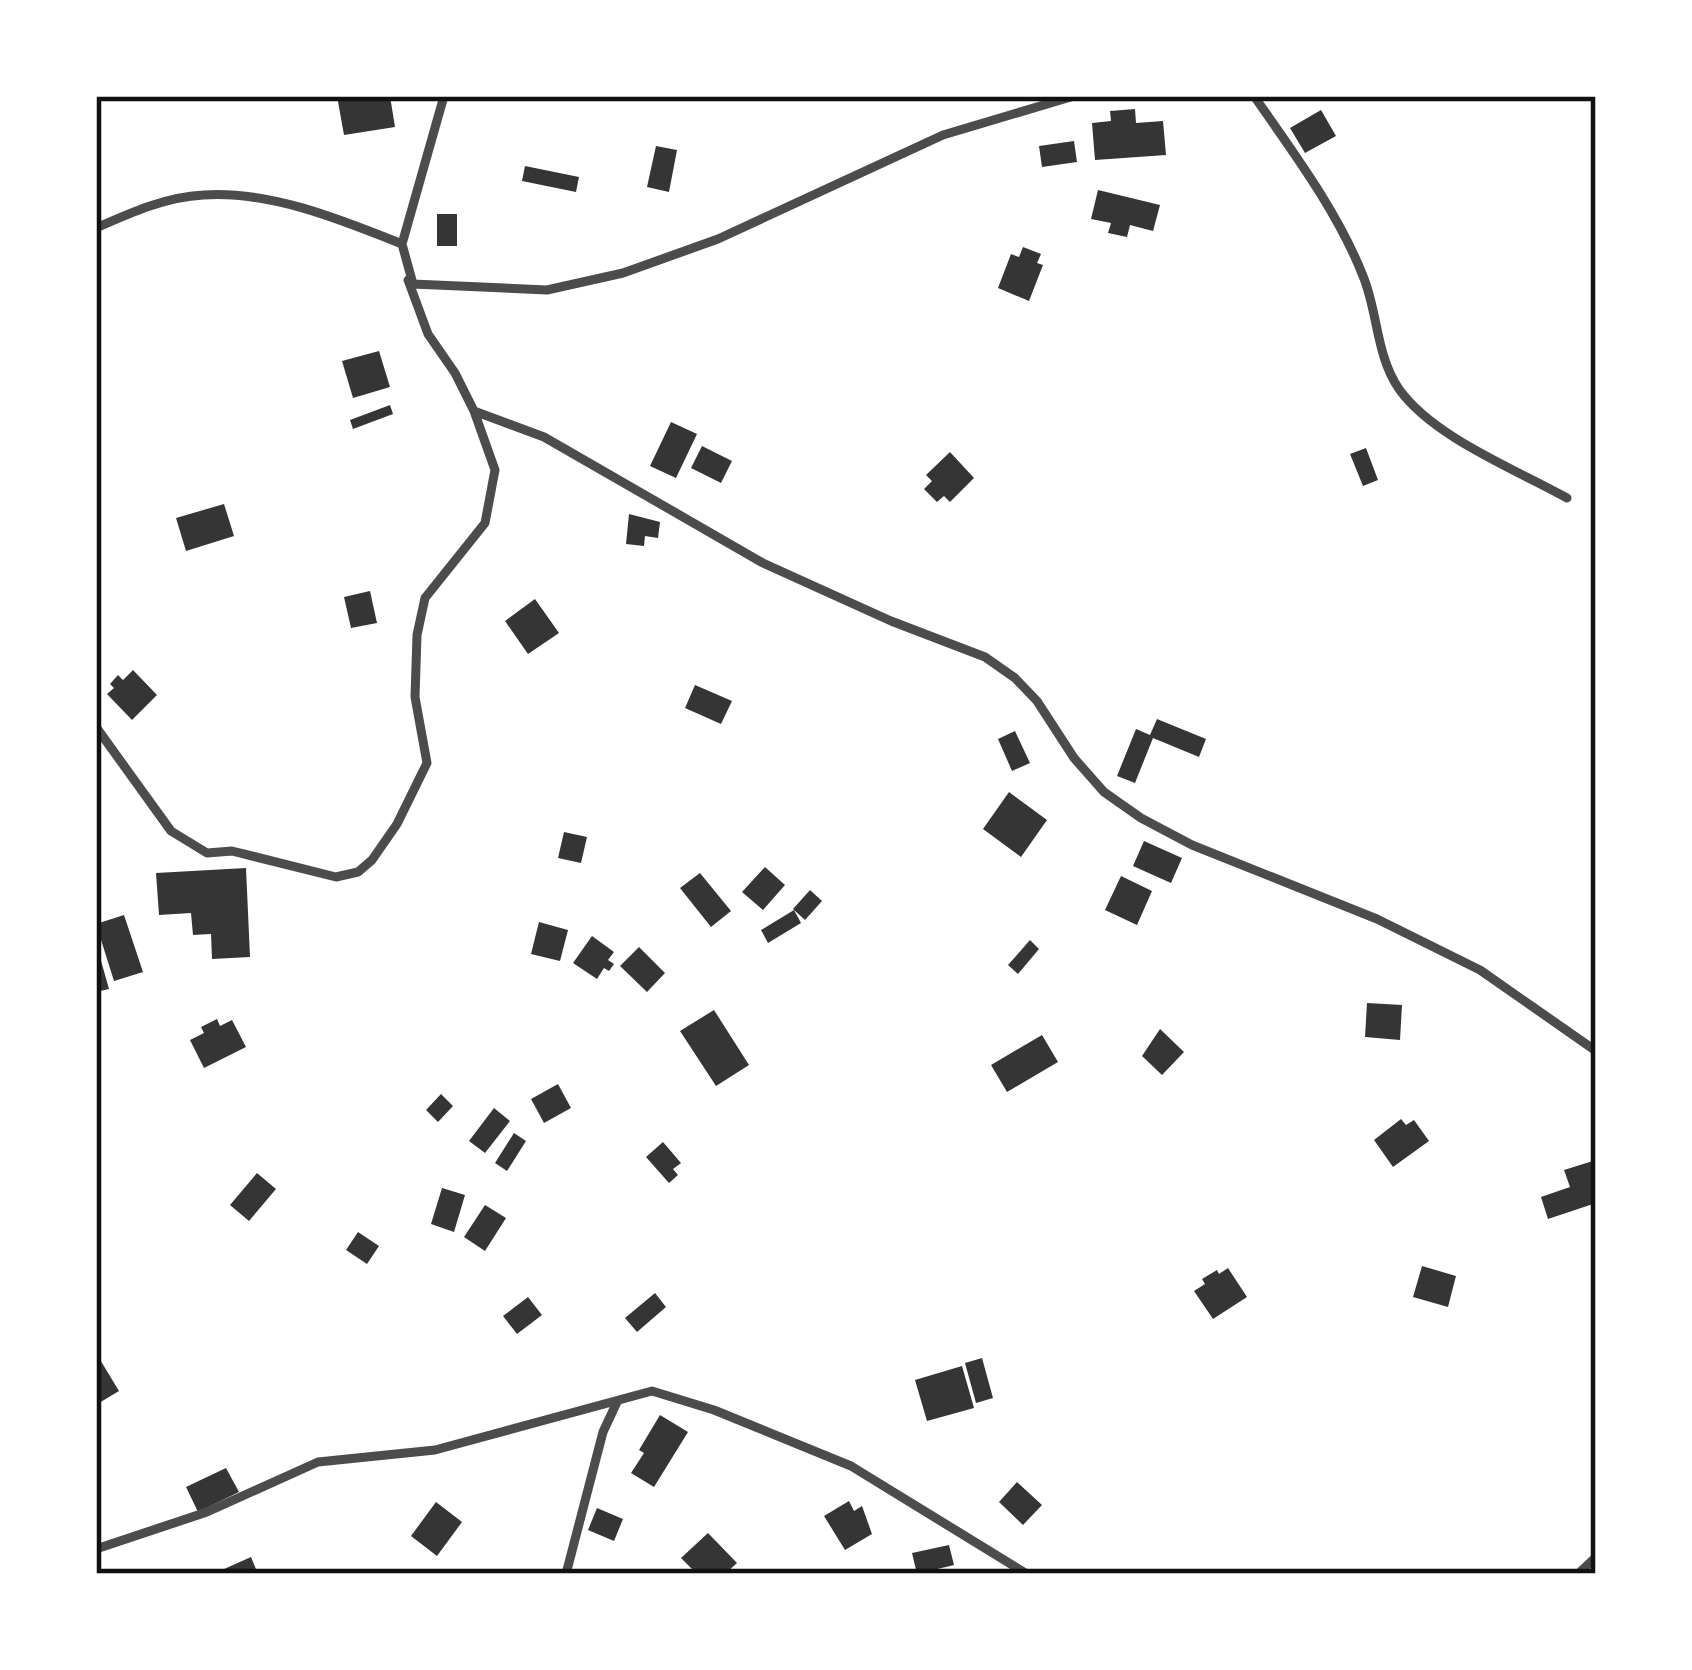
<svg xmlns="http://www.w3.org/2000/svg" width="1692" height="1670" viewBox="0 0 1692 1670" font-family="'Alegreya Sans',sans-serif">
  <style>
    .building { fill: #353535 }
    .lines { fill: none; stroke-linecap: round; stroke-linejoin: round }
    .minor { stroke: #4c4c4c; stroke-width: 9 }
    .neatline { fill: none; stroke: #111; stroke-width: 4.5 }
  </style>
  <rect width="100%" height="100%" fill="#fff"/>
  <!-- building -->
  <path class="building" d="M337,96H390L395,127L344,135Z
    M1135,109L1136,123L1163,121L1166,155L1095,160L1092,123L1111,121L1110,111Z
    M1321,110L1336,136L1305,153L1290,128Z
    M1074,141L1077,162L1042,167L1039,146Z
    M656,146L677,150L669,192L647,187Z
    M525,166L579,177L576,192L522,181Z
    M1098,190L1160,205L1153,231L1130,225L1127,237L1108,233L1111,223L1091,219Z
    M437,214H457V246H437Z
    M1023,247L1041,254L1037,263L1043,265L1029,301L998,288L1011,254L1019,257Z
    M379,351L390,387L353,398L342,361Z
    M390,405L393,414L353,429L350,420Z
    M671,422L697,434L676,478L650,466Z
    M702,446L732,461L721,483L691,468Z
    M1366,448L1378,480L1363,486L1350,454Z
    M950,452L974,478L950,502L944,496L937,502L924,489L932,481L926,475Z
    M224,504L234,536L186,551L176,518Z
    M629,514L660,522L658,538L645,536L644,546L626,544Z
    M370,591L377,623L351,628L344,597Z
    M535,599L559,633L528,654L505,621Z
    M133,670L157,695L132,720L107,694L114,688L110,684L118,675L123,680Z
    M695,685L732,701L721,724L685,708Z
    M1157,719L1206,739L1199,757L1153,738L1135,783L1117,776L1136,729L1150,735Z
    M1015,731L1030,763L1012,771L998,739Z
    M1009,792L1047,820L1021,857L983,829Z
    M564,832L587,837L581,863L558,858Z
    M1144,841L1182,858L1171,883L1133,866Z
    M765,867L785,885L763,910L742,892Z
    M246,868L250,957L212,959L211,934L193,935L191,913L159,915L156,873Z
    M700,873L731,911L711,927L680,888Z
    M1121,876L1152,891L1137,925L1105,910Z
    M810,890L822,901L805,920L793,909Z
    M794,910L801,923L768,943L761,930Z
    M124,915L143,972L114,981L96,924Z
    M539,922L568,930L560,961L531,954Z
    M592,936L614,952L608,960L614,964L609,971L604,968L597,979L573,963Z
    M1030,940L1039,949L1018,974L1008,965Z
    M96,943L109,989L96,992Z
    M639,947L665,973L647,992L620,966Z
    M1367,1003L1402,1005L1400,1040L1365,1037Z
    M714,1010L749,1065L716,1086L680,1031Z
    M217,1019L220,1026L232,1020L246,1047L204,1068L190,1040L204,1033L201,1027Z
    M1160,1029L1184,1052L1162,1075L1142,1056Z
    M1042,1035L1058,1062L1007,1092L991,1065Z
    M558,1084L571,1108L544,1123L531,1099Z
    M441,1094L453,1106L438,1122L426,1110Z
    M494,1108L510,1121L485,1153L469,1141Z
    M1401,1119L1406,1125L1414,1120L1429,1141L1393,1167L1374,1140Z
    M514,1133L526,1141L507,1171L495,1163Z
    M663,1142L681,1163L673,1169L678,1175L669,1183L646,1157Z
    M1596,1160V1203L1548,1219L1541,1197L1570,1187L1564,1170Z
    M257,1173L276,1189L249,1221L230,1205Z
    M442,1188L465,1195L454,1232L431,1224Z
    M485,1205L506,1218L485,1251L464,1237Z
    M358,1232L379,1246L367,1264L346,1250Z
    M1422,1266L1456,1276L1448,1307L1413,1297Z
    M1228,1268L1247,1297L1213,1319L1194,1291L1205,1284L1202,1279L1217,1270L1219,1274Z
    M655,1293L666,1307L637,1332L625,1318Z
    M528,1297L542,1315L517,1334L503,1316Z
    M96,1353L119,1391L99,1403L96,1398Z
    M982,1358L993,1398L976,1403L965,1363Z
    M962,1366L974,1408L927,1421L915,1380Z
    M660,1415L688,1432L654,1487L631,1473L644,1453L639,1450Z
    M226,1468L239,1492L198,1512L186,1487Z
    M1017,1482L1042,1505L1023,1525L999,1502Z
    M849,1501L854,1511L862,1506L872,1534L845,1550L824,1516Z
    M436,1502L462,1522L437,1556L411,1536Z
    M597,1508L623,1519L614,1541L588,1530Z
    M708,1533L737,1563L725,1574H697L681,1558Z
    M949,1545L954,1565L917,1574L912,1553Z
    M251,1557L258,1574H213Z"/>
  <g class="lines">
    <!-- minor -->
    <path class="minor" d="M1254,96C1293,152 1338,212 1363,276C1378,312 1376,356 1399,389C1433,437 1515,469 1567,498
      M96,228C130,213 165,197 203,195C269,190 342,220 402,244L413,284L547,290L623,273L718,239L943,135L1074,96
      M402,244L444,96
      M413,284L408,280L428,334L455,373L474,411L544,437L763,563L891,621L985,657L1015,678L1037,701L1074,758L1104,792L1141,818L1192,845L1377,919L1480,970L1596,1051
      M96,727L171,831L207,853L232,851L336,877L358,872L372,860L397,824L427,763L415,697L417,635L425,598L485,523L495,470L474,411
      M96,1549L207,1512L318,1462L435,1450L652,1391L714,1410L851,1466L1027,1574
      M566,1574L603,1432L617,1402
      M1578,1574L1596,1557"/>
  </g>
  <!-- border -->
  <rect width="1692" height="1670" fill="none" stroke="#ffffff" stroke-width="198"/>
  <rect x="99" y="99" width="1494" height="1472" class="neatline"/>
</svg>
